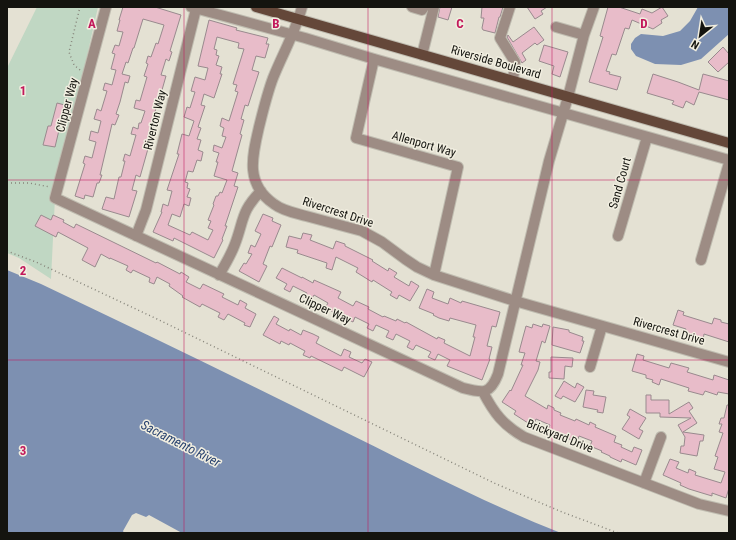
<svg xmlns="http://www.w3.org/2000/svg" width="736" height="540" viewBox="0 0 736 540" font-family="'Roboto Condensed',sans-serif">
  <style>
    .green { fill: #c0d7c3 }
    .water { fill: #7d90b1 }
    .building { fill: #e8bcc9; stroke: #998a8e; fill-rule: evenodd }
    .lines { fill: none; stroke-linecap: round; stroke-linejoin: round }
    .minor-casing { stroke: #bfbcb0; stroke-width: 12 }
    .major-casing { stroke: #bfbcb0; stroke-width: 12 }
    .path { stroke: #86847a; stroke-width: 1.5; stroke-dasharray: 1 3; stroke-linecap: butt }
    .minor { stroke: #9d8c84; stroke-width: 10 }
    .major { stroke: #644739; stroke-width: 10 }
    .grid { fill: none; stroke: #c2185b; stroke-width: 1; stroke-opacity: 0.55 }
    .labels { text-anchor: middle; stroke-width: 3; stroke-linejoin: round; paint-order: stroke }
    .street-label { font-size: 12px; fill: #14140f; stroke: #f1eee0 }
    .water-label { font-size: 13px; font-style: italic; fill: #28426f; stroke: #f1eee0 }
    .grid-label { font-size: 13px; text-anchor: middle; font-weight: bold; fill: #c2185b; stroke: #f1eee0; stroke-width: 3; stroke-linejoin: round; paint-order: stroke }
  </style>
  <rect width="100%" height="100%" fill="#e4e1d3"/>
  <!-- green -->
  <path class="green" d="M37,7H98L55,198L51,279L19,258L7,253V68Z"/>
  <!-- water -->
  <path class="water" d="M698,7H729V34L701,59L681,65L655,64L636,56L631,49V44L635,38L641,34L663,36L680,31L690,21Z
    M7,270L41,284C138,330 235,377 331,425C407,462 482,502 561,533H182L149,515L146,517L136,513L132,515L123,531L124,533H7Z"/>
  <!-- building -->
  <path class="building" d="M123,7H155L181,15L170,51L172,52L169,61L166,59L161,75L166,76L162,90H163L161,98H159L154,115L156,116L153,131L140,177L136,175L132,190L137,191L129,217L102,209L106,197L114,199L119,177H121L125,161H123L125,154L130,156L136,135L131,134L133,127L138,129L139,123H141L145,111L134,108L136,100L140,101L147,77L144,76L148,64L146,63L148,56L151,57L156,43L158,44L164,25L143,19L134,48H133L128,63L126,62L122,74L130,76L128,83L125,82L120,102L116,114L119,115L115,125L112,124L100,175H102L99,183H97L93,197L85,195L84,199L75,196L85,164L83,163L85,156L92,158L96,142L89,140L91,131L98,133L101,121L94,119L97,109L101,111L107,91L103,90L105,83L112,85L116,70L111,69L115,54L112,53L115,45L119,46L123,32L117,31L120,20H119Z
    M440,7H452L448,20L438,17Z
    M482,7H503L500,17H499L495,33L483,30L482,28L484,18H481Z
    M527,7H547L541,11L543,14L535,19Z
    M608,7H619L640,14L642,9L652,13L662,7L668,16L661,20L662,23L653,29L632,20L629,29L625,28L616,55L612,54L606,71L610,72L609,74L621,77L617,90L589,82L603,37L600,36Z
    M209,20L237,28L236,30L268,38L266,44H269L265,58L256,56L252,70L259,72L248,106L245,105L241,119L244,120L240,134L242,135L232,171L238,173L234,186L238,187L225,226H227L222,239L223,240L214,258L174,238L173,241L153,232L162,212H161L163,204L168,206L172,191L167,190L179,154H177L182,134L189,136L194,121L184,117L187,107L190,108L195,92L191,91L195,77L205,80L208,68L198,66ZM217,37L239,43L238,48L244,49L233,84L237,85L235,91L238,92L229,121L222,118L220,126L224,128L222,136L226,137L222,148L214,145L213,151L219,153L216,162H218L214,176L227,180L222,193L220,192L218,196H216L213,204L214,205L208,220L211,221L208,228L213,230L208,240L192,232L190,235L168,225L172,214L180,217L184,204L189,206L191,198L187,197L190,189L187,188L188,183L185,182L188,171L193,172L197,160L201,161L203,152L198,150L201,140L197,139L201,128L198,127L205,106L201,105L204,94L214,98L222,74H220L222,67L216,65L219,56L216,55L217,50L214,49Z
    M534,27L544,40L537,45L535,43L522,53L526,60L522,63L507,37L508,35L513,42Z
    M544,45L568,52L560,77L552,74L554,66L539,61Z
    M723,47L729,54V62L718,72L708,62Z
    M653,74L678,82L699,90L703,74L729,81V100L699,92L694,105L686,101L683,108L672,104L674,101L647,93Z
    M57,103L65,105L55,147L43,145L48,126H51Z
    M263,214L273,218L272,221L281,225L272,247L270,246L263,264L267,266L259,282L239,271L244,263L246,264L252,254L248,253L251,245L255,247L261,234L255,231Z
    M41,215L51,220L53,215L64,220L63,222L74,228L76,224L156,263L157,262L180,274L181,272L189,277L186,282L200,289L203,284L224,294L222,297L238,305L240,300L247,304L245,308L256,314L250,327L244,325L245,323L228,314L224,320L218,317L220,313L202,304L200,307L182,297L183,296L169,286L170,284L157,277L154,284L149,282L150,278L133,270L131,273L126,270L128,266L110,258V259L101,254L95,267L82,260L88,248L58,232L56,237L35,226Z
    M303,233L312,235L310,240L333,249L336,241L345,244V246L373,260L372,261L388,271L389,268L397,273L394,277L409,286L411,281L419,286L410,301L399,295L397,299L390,295L392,292L373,280L372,282L356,272L358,268L336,257L332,270L326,268L327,263L297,253L298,250L286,247L289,236L301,239Z
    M282,268L302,278V277L313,283L314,280L341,292L338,298L353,306L356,301L369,307L368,309L383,317L384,316L396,321L397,319L405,323L406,322L437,339L438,337L445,340L444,343L470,356L475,337H473L476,325L450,318L449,321L439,318L433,315L434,314L419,308L427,289L434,292L432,298L448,304L450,298L461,303L462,301L500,312L496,327L492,326L487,346L492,347L489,359H490L482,380L447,366L450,360L438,354L435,360L428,357L431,352L416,345L413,350L407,347L410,341L396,334L393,340L386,337L389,331L376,325L373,331L367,328L369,324L355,317L353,322L325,308L328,303L314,295L310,302L304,298L307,293L293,286L290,292L284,289L287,284L276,278Z
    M678,310L684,312L683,315L712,324L714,318L721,320V322L729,324V342L704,334L703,340L684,334L686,329L673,325Z
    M274,316L279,319L276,324L289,331L290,329L301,335L303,330L313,334L319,337L316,343L341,356L344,349L351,352L349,357L362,363L365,359L372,362L364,377L344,367L342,371L311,356L310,358L303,355L305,351L290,343L289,345L281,341L280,344L263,335Z
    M533,324L542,327L543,324L550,326L545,343L542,341L536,361L540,362L538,370L525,396L547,409L548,405L554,408V410L561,413L560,415L575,421L576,419L589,425L590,422L596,425L595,427L616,436L614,442L622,445L621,447L632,452L634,447L642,450L636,465L622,459L621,462L610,457V456L601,452L602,451L590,446L592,441L579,436L577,442L559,435L560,434L548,429L550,425L536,419L533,426L528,423L514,414L516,411L502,402L510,390L511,391L523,365H521L525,353L519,352L523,337L526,326L532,328Z
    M553,327L569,330V332L583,337L582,341H584L580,353L552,345Z
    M637,354L644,356L643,360L669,368L671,363L689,368L687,372L713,380L714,375L729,380V394L718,392L717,395L705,391L703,395L688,391L689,388L661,379L659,385L652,382L653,380L646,378V375L632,371Z
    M551,357L573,358L572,367L565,366L564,379L549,378V372H551Z
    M564,381L575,388L577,383L584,387L575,402L563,396L561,399L555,396Z
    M586,390L594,391L593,395L606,397L603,413L597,412L598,410L583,407Z
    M646,395H651V400H669V414L689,402L693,408L689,411L697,423L683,432L704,435L703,441H700L697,456L680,453L681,446H684L685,437L678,425L691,418L660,417V413H646Z
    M727,405H729V488L726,498L712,493V496L689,489L680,485L681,483L663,475L670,459L679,462L676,468L688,473L689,469L696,472L695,475L721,483L725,472L714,469L718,457L715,456L723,433L719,432L722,424H719L721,418H724Z
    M630,409L646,418L639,429L643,431L639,439L622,429L630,417L627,415Z"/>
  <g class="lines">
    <defs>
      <path id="minor" d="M106,7L55,198L463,388C483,393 490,395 498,374L549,161L568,97L584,35L594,7
        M191,7L305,38L374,59L729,160
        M302,7C295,33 283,53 273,78C267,94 263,111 259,127C252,157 245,184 274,204C283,211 295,213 306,216C324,221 343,226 362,231L382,242L405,259L417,267L434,275L515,301L729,362
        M412,7L422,10L424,7
        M510,7L500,38L515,62L513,80
        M556,27L584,35
        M422,55L434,7
        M374,59L356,138L458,167L434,275
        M136,236L146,210L196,9
        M618,236L647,137
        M701,260L729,163
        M219,275C225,265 231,255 235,244C244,220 241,211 261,191
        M590,367L602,326
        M483,392C494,413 503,425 524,437L699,504L729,511
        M644,483L661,437"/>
      <path id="major" d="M256,7L729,143"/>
    </defs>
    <!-- minor casing -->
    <use href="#minor" class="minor-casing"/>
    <!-- major casing -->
    <use href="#major" class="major-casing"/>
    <!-- path -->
    <path class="path" d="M80,70L74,65L69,52L80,7
      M7,183H29L50,187
      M7,251L36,262L157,319L494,483L562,512L618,533"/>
    <!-- minor -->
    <use href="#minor" class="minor"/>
    <!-- major -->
    <use href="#major" class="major"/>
  </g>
  <!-- grid -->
  <path class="grid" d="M184,7V533M368,7V533M552,7V533M7,180H729M7,360H729"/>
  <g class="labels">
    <!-- street labels -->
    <g class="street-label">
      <text transform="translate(496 62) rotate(16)" y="4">Riverside Boulevard</text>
      <text transform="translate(67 105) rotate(-75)" y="4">Clipper Way</text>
      <text transform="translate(155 120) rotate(-76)" y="4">Riverton Way</text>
      <text transform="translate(424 144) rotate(16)" y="4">Allenport Way</text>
      <text transform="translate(620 183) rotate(-74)" y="4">Sand Court</text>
      <text transform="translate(338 212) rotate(18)" y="4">Rivercrest Drive</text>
      <text transform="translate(325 309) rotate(25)" y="4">Clipper Way</text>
      <text transform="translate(669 331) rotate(16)" y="4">Rivercrest Drive</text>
      <text transform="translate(560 436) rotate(22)" y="4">Brickyard Drive</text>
    </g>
    <!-- water labels -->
    <g class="water-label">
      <text transform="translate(181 443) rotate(27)" y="5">Sacramento River</text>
    </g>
  </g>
  <g class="grid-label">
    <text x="92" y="28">A</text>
    <text x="276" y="28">B</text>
    <text x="460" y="28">C</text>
    <text x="644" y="28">D</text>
    <text x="23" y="95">1</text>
    <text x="23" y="275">2</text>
    <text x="23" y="455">3</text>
  </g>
  <!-- border -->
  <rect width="736" height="540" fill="none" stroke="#14140f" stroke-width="16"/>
  <!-- north arrow -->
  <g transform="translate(700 36) rotate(210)" stroke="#f1eee0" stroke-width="3" paint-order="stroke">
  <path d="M0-3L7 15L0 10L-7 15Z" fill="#14140f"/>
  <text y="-6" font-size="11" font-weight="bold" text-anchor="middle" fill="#14140f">N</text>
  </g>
</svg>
